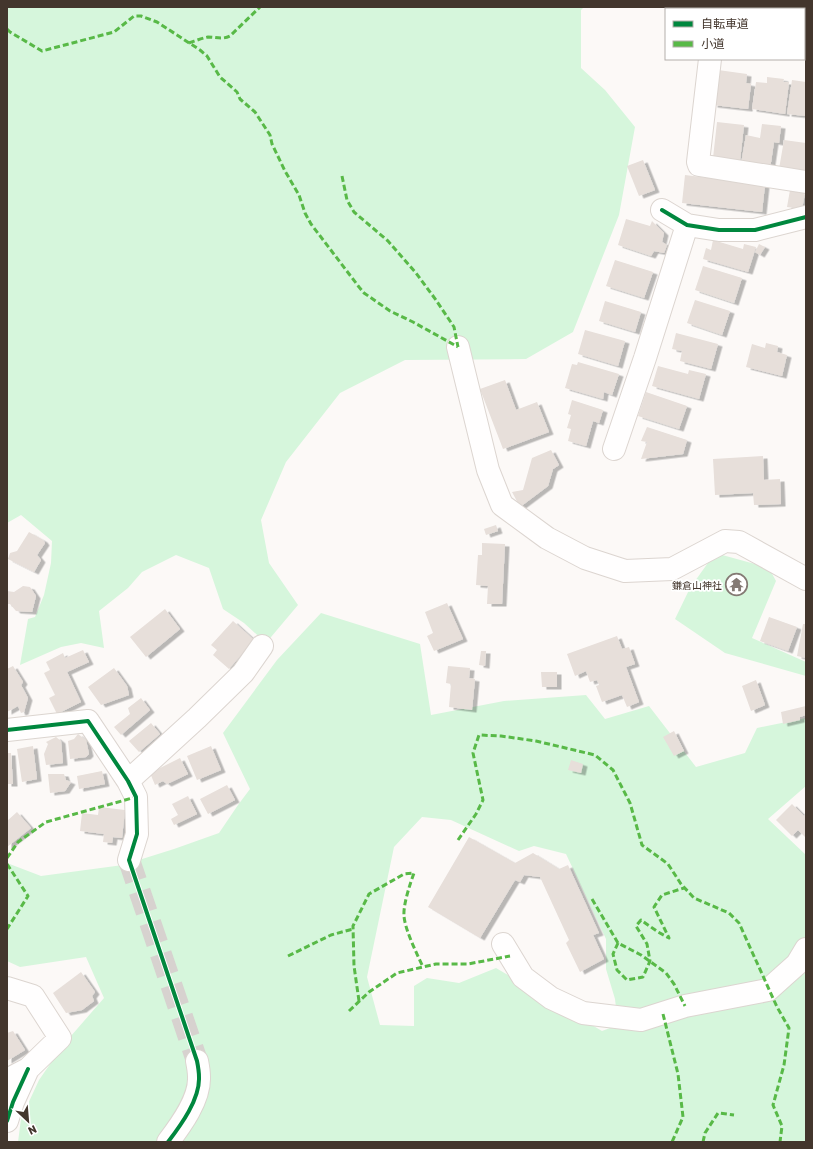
<svg xmlns="http://www.w3.org/2000/svg" width="813" height="1149" viewBox="0 0 813 1149" font-family="Rubik,'Noto Sans JP',sans-serif">
  <style>
    .green { fill: #d6f6dc; fill-rule: evenodd }
    .building { fill: #e7dfda; filter: url(#shadow) }
    .lines { fill: none; stroke-linecap: round; stroke-linejoin: round }
    .minor-tunnel { stroke: #d7d2cf; stroke-width: 22; stroke-dasharray: 22 11; stroke-linecap: butt }
    .minor-casing { stroke: #dcd5d0; stroke-width: 24 }
    .minor { stroke: #fffefe; stroke-width: 22 }
    .quiet { stroke: #58b947; stroke-width: 3; stroke-dasharray: 6 3; stroke-linecap: butt }
    .cycleway-casing { stroke: #fff; stroke-width: 6 }
    .cycleway { stroke: #00873e; stroke-width: 4 }
    .labels { text-anchor: middle; stroke-width: 3.5; stroke-linejoin: round; paint-order: stroke }
    .poi-label { font-size: 10px; fill: #43362d; stroke: #fff; text-anchor: end }
  </style>
  <defs>
    <filter id="shadow"><feDropShadow dx="4.5" dy="2.5" stdDeviation="0" flood-color="#0004"/></filter>
  </defs>
  <rect width="100%" height="100%" fill="#fcf9f7"/>
  <!-- green -->
  <path class="green" d="M7,7H584L581,10V68L605,90L635,127L619,215L573,332L526,359L405,360L340,393L286,462L261,520L269,563L298,605L266,643L244,623L223,609L209,568L176,555L142,572L128,588L99,611L104,648L81,643L61,647L20,665L28,619L35,617L44,595L51,563L52,541L21,515L7,523Z
    M715,553L769,568L776,581L752,638L806,662V676L725,653L675,619L690,588Z
    M321,613L420,644L431,715L504,701L586,695L605,719L649,706L696,767L745,753L757,728L806,718V786L768,819L806,855V1142H18L21,1119L39,1080L64,1044L104,998L86,957L20,967L7,961V863L41,876L123,865L174,849L219,833L238,805L250,789L223,733L277,660ZM422,817L451,820L519,851L534,846L566,854L606,939V969L615,999L618,1025L602,1031L496,968L459,983L427,978L414,986V1026L380,1025L367,977L394,847Z"/>
  <!-- building -->
  <path class="building" d="M718,70L747,74L746,83L751,84L748,109L713,105Z
    M767,77L784,79L783,82H789L785,114L752,109L756,82L767,83Z
    M792,80L806,82V116L787,114Z
    M717,122L744,125L740,161L713,158Z
    M762,124L781,126L779,143L774,142L770,169L741,164L746,135L760,138Z
    M784,140L806,143V173L779,169Z
    M643,160L655,190L639,196L627,166Z
    M685,175L765,185L762,212L682,203Z
    M790,190L805,193L802,209L787,207Z
    M626,219L650,226L652,221L664,233L662,242L667,245L664,253L654,251L651,256L618,245Z
    M713,240L743,249L744,244L756,247L748,272L703,259L706,248L711,250Z
    M759,244L765,247L760,255L755,252Z
    M615,260L653,272L644,298L606,286Z
    M703,266L742,278L734,303L695,290Z
    M695,300L730,311L722,335L687,323Z
    M605,301L641,312L635,332L599,321Z
    M585,330L625,341L618,366L578,354Z
    M676,333L718,344L711,369L680,361L682,351L672,349Z
    M766,343L778,346L777,352L787,355L782,376L746,367L752,344L765,348Z
    M578,362L619,374L612,395L604,392L603,399L565,388L572,364L577,365Z
    M658,366L688,374L689,370L706,374L699,399L652,386Z
    M505,380L516,410L537,402L549,432L503,449L480,389Z
    M646,392L687,406L679,429L638,416Z
    M572,400L603,410L599,423L593,421L586,446L568,441L571,429L567,428L571,415L568,414Z
    M647,427L687,440L683,454L641,459L647,442L641,441Z
    M551,450L559,465L553,469L548,486L520,507L512,492L523,490L532,458Z
    M763,456L764,480L780,479L781,504L754,505L753,493L715,495L713,459Z
    M496,525L498,531L486,535L484,529Z
    M29,532L43,540L45,543L37,555L41,560L34,572L8,559L10,553L17,551Z
    M482,543L505,544L502,604H487L488,586L476,585L478,555H482Z
    M23,586L30,587L36,596L32,612L16,611L10,604H7V591L14,592Z
    M447,603L463,639L434,651L427,636L433,633L425,612Z
    M165,609L180,629L146,657L130,637Z
    M769,617L797,627L788,651L760,641Z
    M233,621L254,640L229,669L213,655L217,650L211,645Z
    M803,624H806V658L797,656Z
    M617,636L622,649L629,647L635,664L626,667L639,702L627,707L622,695L602,702L596,686L599,685L597,680L590,682L586,671L575,676L567,654Z
    M83,650L89,662L67,672L81,702L57,714L49,698L55,695L44,673L50,670L46,662L63,653L65,658Z
    M481,651H486L485,666L479,665Z
    M13,666L23,682L21,685L28,698L24,712L21,713L18,706L7,712V669Z
    M448,666L470,668L469,678L475,679L472,710L449,707L451,684L446,683Z
    M114,668L127,686L129,695L101,705L88,687Z
    M541,672H557V687H542Z
    M756,680L765,705L751,711L742,686Z
    M141,698L150,710L121,735L114,727L130,714L128,708Z
    M806,706V715L800,717V720L783,724L781,712Z
    M151,723L160,734L139,752L129,741Z
    M674,731L684,751L674,756L663,737Z
    M78,734L86,740L89,754L86,757L70,759L68,741L74,739Z
    M56,737L61,741L63,763L46,765L44,754L48,744L46,742Z
    M33,746L37,779L22,782L17,749Z
    M211,746L221,770L197,780L187,756Z
    M7,753H11L13,784H7Z
    M180,758L188,774L167,784L163,781L155,785L150,773Z
    M571,760L583,764L581,773L568,770Z
    M102,771L105,784L79,789L77,776Z
    M48,774H64L66,780L71,782L65,791L50,793Z
    M227,785L235,800L208,814L200,799Z
    M188,796L197,814L174,825L171,819L178,815L172,804Z
    M792,804L804,816L806,814V838L798,830L792,836L776,820Z
    M99,807L125,810L122,838L113,837L112,843L103,842L104,834L80,831L82,813L98,815Z
    M17,812L31,828L7,847V821Z
    M469,837L515,863L533,853L559,869L568,865L599,933L593,935L604,959L580,972L566,943L569,940L540,877L524,875L520,882L515,880L480,938L428,907Z
    M81,972L95,992L92,996L94,1001L82,1010L66,1013L53,993Z
    M13,1031L25,1050L7,1061V1033Z"/>
  <g class="lines">
    <!-- minor-tunnel -->
    <path class="minor-tunnel" d="M129,860L197,1061"/>
    <defs>
      <path id="minor" d="M788,7V9
        M804,47H806
        M710,59L698,162L699,165L806,182
        M662,210L687,225L719,230H755L806,217
        M458,347L488,470L502,505L547,538L585,558L625,571L672,569L725,541L739,542L806,579
        M614,449L645,358L687,225
        M7,730L88,721L128,781L136,797L137,834L129,860
        M128,781L197,718L243,673L262,646
        M503,944L523,977L551,998L583,1013L641,1020L685,1006L768,990L797,964L806,949
        M7,988L33,996L60,1038L28,1069L7,1080
        M7,1121L13,1102L28,1069
        M168,1142C181,1125 200,1099 199,1077C199,1071 198,1066 197,1061"/>
    </defs>
    <!-- minor casing -->
    <use href="#minor" class="minor-casing"/>
    <!-- minor -->
    <use href="#minor" class="minor"/>
    <!-- quiet -->
    <path class="quiet" d="M686,7L688,9
      M7,29L10,32L42,51L114,32L134,16H141L157,22L200,50L207,56L220,77L237,92L240,99L255,112L270,135L272,144L285,171L299,195L305,213L311,224L359,287L364,293L390,311L413,322L458,347
      M189,43C195,41 202,38 208,37C216,37 222,40 230,36L260,7
      M342,176L347,200L354,212L388,241L416,273L436,300L454,327L458,347
      M458,840L476,814L483,800L473,753L479,735L501,736L536,741L595,755L613,770L630,803L642,845L668,864L681,884L694,898L729,913L739,923L777,1007L789,1028L784,1065L773,1105L782,1126L780,1142
      M7,858L18,842L46,822L136,797
      M7,864L28,896L7,929
      M592,899L618,943L641,955L666,973L674,984L685,1006
      M618,943L613,954L617,970L627,980L643,977L650,961L647,944L636,926L641,920L658,932L669,938L654,907L662,895L684,888
      M288,956L331,935L353,929
      M359,1001L354,966L353,926L369,894L404,874L414,873C410,884 403,905 404,916C405,930 417,954 423,967
      M349,1011L369,992L397,973L436,964H468L510,956
      M663,1014L678,1074L683,1117L672,1142
      M703,1142L705,1133L718,1113L734,1115"/>
    <defs>
      <path id="cycleway" d="M662,210L687,225L719,230H755L806,217
        M7,730L88,721L128,781L136,797L137,834L129,860L197,1061C198,1066 199,1071 199,1077C200,1099 181,1125 168,1142
        M7,1121L13,1102L28,1069"/>
    </defs>
    <!-- cycleway casing -->
    <use href="#cycleway" class="cycleway-casing"/>
    <!-- cycleway -->
    <use href="#cycleway" class="cycleway"/>
  </g>
  <!-- icons -->
  <defs>
    <symbol id="temple-ring" viewBox="-11 -11 22 22"><circle r="9.5" fill="#fff" stroke="#847a74" stroke-width="1.5"/><path d="M0-6L5-2H3V0L6.5 2.5H4V6H1.5V3h-3V6H-4V2.5H-6.5L-3 0V-2H-5Z" fill="#847a74"/></symbol>
  </defs>
  <g fill-rule="evenodd">
    <use href="#temple-ring" x="724" y="572" width="25" height="25"/>
  </g>
  <g class="labels">
    <!-- poi labels -->
    <g class="poi-label">
      <text x="722" y="589">鎌倉山神社</text>
    </g>
  </g>
  <!-- border -->
  <rect width="813" height="1149" fill="none" stroke="#43362d" stroke-width="16"/>
  <!-- legend -->
  <rect x="665" y="8" width="140" height="52" fill="#ffffff" stroke="#b4afab"/>
  <rect x="673" y="21" width="20" height="6" fill="#00873e" stroke="#b4afab"/>
  <text x="701" y="28" font-size="12" fill="#43362d">自転車道</text>
  <rect x="673" y="41" width="20" height="6" fill="#58b947" stroke="#b4afab"/>
  <text x="701" y="48" font-size="12" fill="#43362d">小道</text>
  <!-- north arrow -->
  <g transform="translate(28 1121) rotate(154)" stroke="#ffffff" stroke-width="3" paint-order="stroke">
  <path d="M0-3L7 15L0 10L-7 15Z" fill="#43362d"/>
  <text y="-6" font-size="11" font-weight="bold" text-anchor="middle" fill="#43362d">N</text>
  </g>
</svg>
